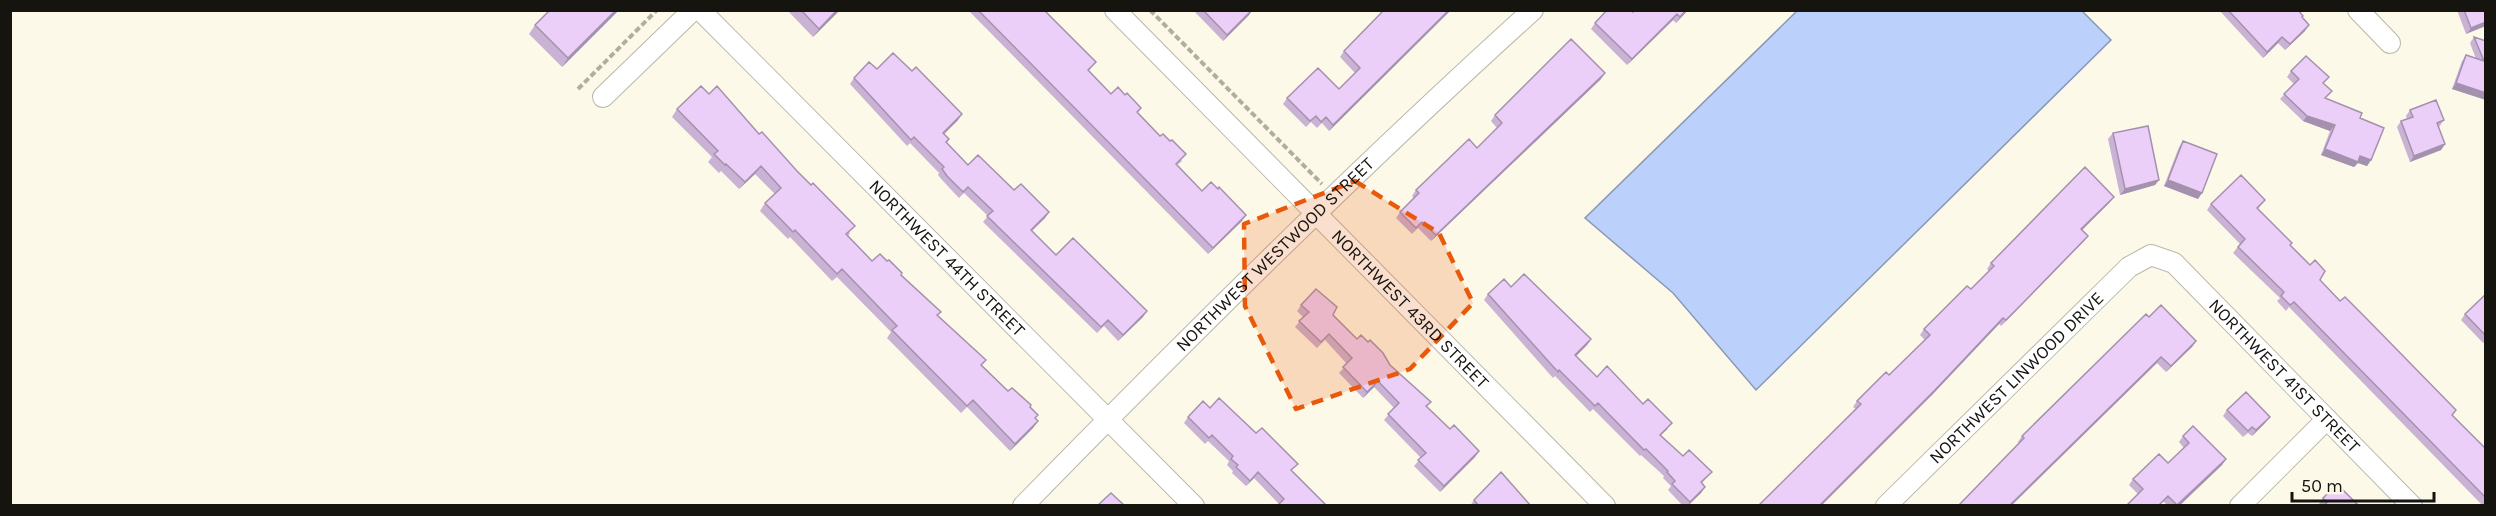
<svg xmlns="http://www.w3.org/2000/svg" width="2496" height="516" viewBox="0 0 2496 516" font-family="Karla,sans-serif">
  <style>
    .water { fill: #bbd1fb; stroke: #8a98b4; stroke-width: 1.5 }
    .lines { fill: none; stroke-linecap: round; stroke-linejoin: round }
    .minor-casing { stroke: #bbb8a9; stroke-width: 22 }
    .path { stroke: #b1ada1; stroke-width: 4; stroke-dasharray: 6 3; stroke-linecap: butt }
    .minor { stroke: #fff; stroke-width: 20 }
    .wall { fill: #cab2d5 }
    .shaded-wall { fill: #a491ae }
    .building { fill: #ebcff8; stroke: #a491ae; stroke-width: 1.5 }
    .marked { fill: #e8590c; fill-opacity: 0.2; stroke: #e8590c; stroke-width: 4.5; stroke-dasharray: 12 8; stroke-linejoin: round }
    .labels { text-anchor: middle; stroke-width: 4.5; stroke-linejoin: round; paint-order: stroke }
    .street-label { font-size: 18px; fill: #16140f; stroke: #fdf9e9 }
  </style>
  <rect width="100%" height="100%" fill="#fdf9e9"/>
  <!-- water -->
  <path class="water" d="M1797,11H2082L2111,40L1756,390L1673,293L1585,218Z"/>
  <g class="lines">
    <defs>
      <g id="minor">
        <path id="s1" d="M700,10L1194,506"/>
        <path id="s2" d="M1115,10L1605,506"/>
        <path d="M2358,10L2390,43"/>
        <path d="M603,97L693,10"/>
        <path id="s3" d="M1023,506C1189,336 1357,169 1533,10"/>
        <path id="s4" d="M1886,506L2129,267L2151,255L2174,263L2412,506"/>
        <path d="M2240,506L2327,419"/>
      </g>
    </defs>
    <!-- minor casing -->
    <use href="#minor" class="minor-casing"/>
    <!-- path -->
    <path class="path" d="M1150,10L1322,184
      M578,89L657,10"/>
    <!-- minor -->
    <use href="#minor" class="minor"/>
  </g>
  <!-- wall -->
  <path class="wall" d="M550,10H619L562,67L529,34L535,25Z
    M787,10H840L813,37Z
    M968,10H1044L1091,68L1089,71L1111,94L1125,95L1141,108L1138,113L1182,161L1177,165L1202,191L1242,221L1208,254Z
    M1193,10H1252L1249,15L1223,41Z
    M1384,10H1451L1329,131L1322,123L1317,128L1311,122L1306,127L1283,104L1287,98L1339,89L1355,73L1340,57L1344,51Z
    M1688,10L1676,23L1673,20L1627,65L1591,29L1595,23L1633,12Z
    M2219,10H2298L2302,18L2305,31L2285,50L2278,43L2263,58Z
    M2457,10H2486L2466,34Z
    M2474,37L2486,41V100L2452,89L2462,61L2466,55L2476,59L2470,43Z
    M877,69L958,120L944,134L949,139L947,143L968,165L1014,190L1049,212L1045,218L1032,231L1056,255L1143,317L1118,341L1104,326L1097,333L983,222L988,216L964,193L959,198L943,181L938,175L939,173L910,143L907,146L850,84L854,78Z
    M2291,71L2324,84L2326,99L2360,118L2371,160L2367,166L2358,163L2354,167L2321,155L2330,131L2303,121L2280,99L2294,84L2287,77Z
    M1601,79L1431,241L1418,228L1412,234L1396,218L1400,212L1414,198L1412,196L1416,190L1477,148L1497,128L1491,121L1495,115Z
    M709,94L759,134L850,233L848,236L872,261L901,275L941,312L938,315L982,365L1008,391L1030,407L1036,419L1038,421L1033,428L1010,451L967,407L961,413L887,338L891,332L837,277L832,281L790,237L788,239L760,211L765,203L775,194L755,174L739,189L721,171L719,173L708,162L712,157L672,117L677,109Z
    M2410,110L2444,120L2439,127L2445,144L2441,150L2410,162L2397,127L2401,121L2407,119L2406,116Z
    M2113,133L2159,180L2155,185L2120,195L2108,139Z
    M2183,141L2198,199L2164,186L2179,147Z
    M2114,197L2109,203L2082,230L2088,236L2083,242L2001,326L1999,324L1931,396L1829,436L1856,409L1853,407L1857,401L1889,375L1925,340L1920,335L1924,329L1971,289L1989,271L1987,269L1991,263Z
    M2265,200L2258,209L2320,280L2486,449V506H2483L2289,307L2286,311L2277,301L2280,298L2233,253L2240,244L2207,210L2211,204Z
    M1511,287L1591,339L1587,345L1576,356L1597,377L1668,429L1661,435L1683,456L1712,472L1702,483L1705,487L1701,493L1688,506H1683L1668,490L1671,486L1663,478L1664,476L1641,455L1640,456L1593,409L1590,412L1555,376L1553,378L1484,300L1488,294Z
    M2486,294V340L2483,343L2461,320L2465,314Z
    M1301,305L1333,315L1357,339L1390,365L1431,402L1427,407L1450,429L1479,451L1475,457L1440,492L1414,466L1421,458L1384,420L1394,408L1374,387L1363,398L1339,373L1347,364L1325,340L1317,348L1295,327L1303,317L1297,311Z
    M2149,317L2196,341L2192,347L2166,372L2157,363L2019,443L2018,442L2022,436Z
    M1210,408L1292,471L1327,506L1279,504L1254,478L1246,486L1232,473L1233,471L1227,465L1229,461L1208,441L1205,444L1184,423L1188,417Z
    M2227,410L2265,423L2252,436L2248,433L2243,437L2223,416Z
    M2183,436L2226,459L2222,465L2179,506H2168L2164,502L2138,494L2129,485L2133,479L2168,463L2184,448L2179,442Z
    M2323,498L2359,506H2320L2319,504Z
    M1474,500L1531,506H1470Z"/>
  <!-- shaded-wall -->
  <path class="shaded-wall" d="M616,10H619L562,67L568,58Z
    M837,10H840L813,37L819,29Z
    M1252,10L1249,15L1223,41L1227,35Z
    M1449,10H1451L1329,131L1333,125Z
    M1686,10H1688L1676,23L1680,17Z
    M1677,14L1673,20L1627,65L1632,59Z
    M2486,22V26L2466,34L2471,28Z
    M2309,25L2305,31L2285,50L2290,44Z
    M2282,37L2278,43L2263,58L2267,52Z
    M1605,73L1601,79L1431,241L1436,235Z
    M2456,83L2486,93V100L2452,89Z
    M962,114L958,120L939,139L943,133Z
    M2307,116L2335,125L2330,131L2303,121Z
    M2445,144L2441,150L2410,162L2414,156Z
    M2325,149L2360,156L2371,160L2367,166L2358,163L2354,167L2321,155Z
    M761,166L755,174L739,189L745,182Z
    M2159,180L2155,185L2120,195L2125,189Z
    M2168,180L2202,193L2198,199L2164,186Z
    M2114,197L2109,203L2077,235L2081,229Z
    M1049,212L1045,218L1026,236L1031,230Z
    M1246,215L1242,221L1208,254L1213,248Z
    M2088,236L2083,242L2001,326L2006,320Z
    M1147,311L1143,317L1118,341L1123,335Z
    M2003,318L1999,324L1931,396L1821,506H1819Z
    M1591,339L1587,345L1571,361L1575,355Z
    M2196,341L2192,347L2166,372L2171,366Z
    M2161,357L2157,363L2011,506H2009Z
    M1378,381L1374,387L1363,398L1367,392Z
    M2270,417L2265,423L2252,436L2256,430Z
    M1038,421L1033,428L1010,451L1015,444Z
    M1479,451L1475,457L1440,492L1444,486Z
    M2226,459L2222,465L2179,506H2177Z
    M1258,472L1254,478L1246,486L1250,481Z
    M1705,487L1701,493L1687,506L1690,502Z"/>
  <!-- building -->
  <path class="building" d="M550,10H616L568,58L535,25Z
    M801,10H837L819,29Z
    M978,10H1044L1096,62L1088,70L1111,94L1118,87L1125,95L1127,93L1141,108L1137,112L1160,136L1163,134L1170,141L1172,140L1186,154L1176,164L1202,191L1211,182L1218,189L1219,187L1246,215L1213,248Z
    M1203,10H1252L1227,35Z
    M1384,10H1449L1333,125L1326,117L1321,122L1316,116L1310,121L1287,98L1318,68L1339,89L1360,68L1344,51Z
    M1607,10H1632L1633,12L1635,10H1686L1680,17L1677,14L1632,59L1595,23Z
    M2228,10H2298L2303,16L2302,17L2309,25L2290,44L2282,37L2267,52Z
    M2464,10H2486V22L2471,28Z
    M2474,37L2486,41V93L2456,83L2466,55L2484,61Z
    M1571,39L1605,73L1436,235L1422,222L1416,228L1400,212L1419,193L1416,190L1469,139L1477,148L1502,123L1495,115Z
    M893,53L912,71L916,67L962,114L943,133L949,139L946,142L968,165L978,155L1014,190L1021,184L1049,212L1031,230L1056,255L1073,238L1147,311L1123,335L1108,320L1101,327L987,216L993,211L968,187L963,192L947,176L942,169L944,167L914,137L911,140L854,78L869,62L877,69Z
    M2306,56L2329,77L2323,83L2332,91L2325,98L2362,113L2360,118L2384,128L2371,160L2360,156L2358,162L2325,149L2335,125L2307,116L2284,94L2299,79L2291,71Z
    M701,86L709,94L717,86L759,134L762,132L797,171L811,185L813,183L855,226L846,234L872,261L880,254L887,261L889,260L902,273L901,275L941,312L937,315L986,360L981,365L1008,391L1012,388L1031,405L1030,407L1038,415L1035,418L1038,421L1015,444L973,400L967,406L892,330L897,326L842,269L837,274L795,230L793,232L765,203L781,188L761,166L745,182L726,164L725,165L714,154L718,151L677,109Z
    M2436,100L2444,120L2437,123L2445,144L2414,156L2401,121L2413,117L2410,110Z
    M2148,126L2159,180L2125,189L2113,133Z
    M2183,141L2217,154L2202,193L2168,180Z
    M2085,167L2114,197L2081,229L2088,236L2021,305L2006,320L2003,318L1935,390L1819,506H1758L1861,404L1857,401L1886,372L1889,375L1930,335L1924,329L1967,286L1971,289L1994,266L1991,263Z
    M2241,175L2265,200L2257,208L2292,243L2290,245L2310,265L2315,260L2325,271L2320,280L2340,301L2345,297L2366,318L2456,410L2452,415L2486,449V498L2294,302L2290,305L2281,296L2284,292L2238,247L2245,239L2211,204Z
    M1524,274L1591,339L1575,355L1597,377L1607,366L1643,404L1648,399L1672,423L1660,435L1683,456L1689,450L1712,472L1701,482L1705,487L1690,502L1672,484L1675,481L1667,472L1668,471L1646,449L1644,450L1598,403L1595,406L1559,370L1558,372L1488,294L1504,279L1511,287Z
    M1316,289L1337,307L1333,315L1357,339L1361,335L1368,342L1370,340L1383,353L1390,365L1431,402L1426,406L1450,429L1454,425L1479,451L1444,486L1418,460L1426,453L1388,414L1399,403L1378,381L1367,392L1343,367L1352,358L1329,334L1321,342L1299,321L1309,312L1301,305Z
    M2486,294V336L2465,314Z
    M2161,305L2196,341L2171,366L2161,357L2009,506H1958L2024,438L2022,436L2146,314L2149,317Z
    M2246,392L2270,417L2256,430L2252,427L2248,431L2227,410Z
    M1219,398L1256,433L1262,428L1298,464L1291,470L1327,506H1277L1284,499L1258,472L1250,481L1236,467L1238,465L1231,459L1233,456L1212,435L1209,438L1188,417L1203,401L1210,408Z
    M2193,426L2226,459L2177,505L2168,496L2158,506H2126L2143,489L2133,479L2159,454L2168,463L2189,443L2183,436Z
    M1501,472L1531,506H1479L1474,500Z
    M2337,484L2359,506H2324L2327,502L2323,498Z
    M1111,493L1125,506H1097Z"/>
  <!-- marked area -->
  <path class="marked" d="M1355,181L1439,233L1473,303L1410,369L1296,409L1245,306L1244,224Z"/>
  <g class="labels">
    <!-- street labels -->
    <g class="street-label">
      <text dy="6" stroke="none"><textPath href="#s3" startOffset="356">NORTHWEST WESTWOOD STREET</textPath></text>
      <text dy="6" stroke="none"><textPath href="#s1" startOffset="350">NORTHWEST 44TH STREET</textPath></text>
      <text dy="6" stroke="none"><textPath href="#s2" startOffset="420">NORTHWEST 43RD STREET</textPath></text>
      <text dy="6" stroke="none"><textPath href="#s4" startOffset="548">NORTHWEST 41ST STREET</textPath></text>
      <text dy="6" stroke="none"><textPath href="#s4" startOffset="183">NORTHWEST LINWOOD DRIVE</textPath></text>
    </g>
  </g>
  <!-- border -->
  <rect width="2496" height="516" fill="none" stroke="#16140f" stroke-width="24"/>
  <!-- scale -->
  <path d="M2292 492v9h142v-9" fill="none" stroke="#16140f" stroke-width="3"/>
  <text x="2301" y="492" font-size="18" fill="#16140f" stroke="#fdf9e9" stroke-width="4.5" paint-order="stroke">50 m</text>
</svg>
